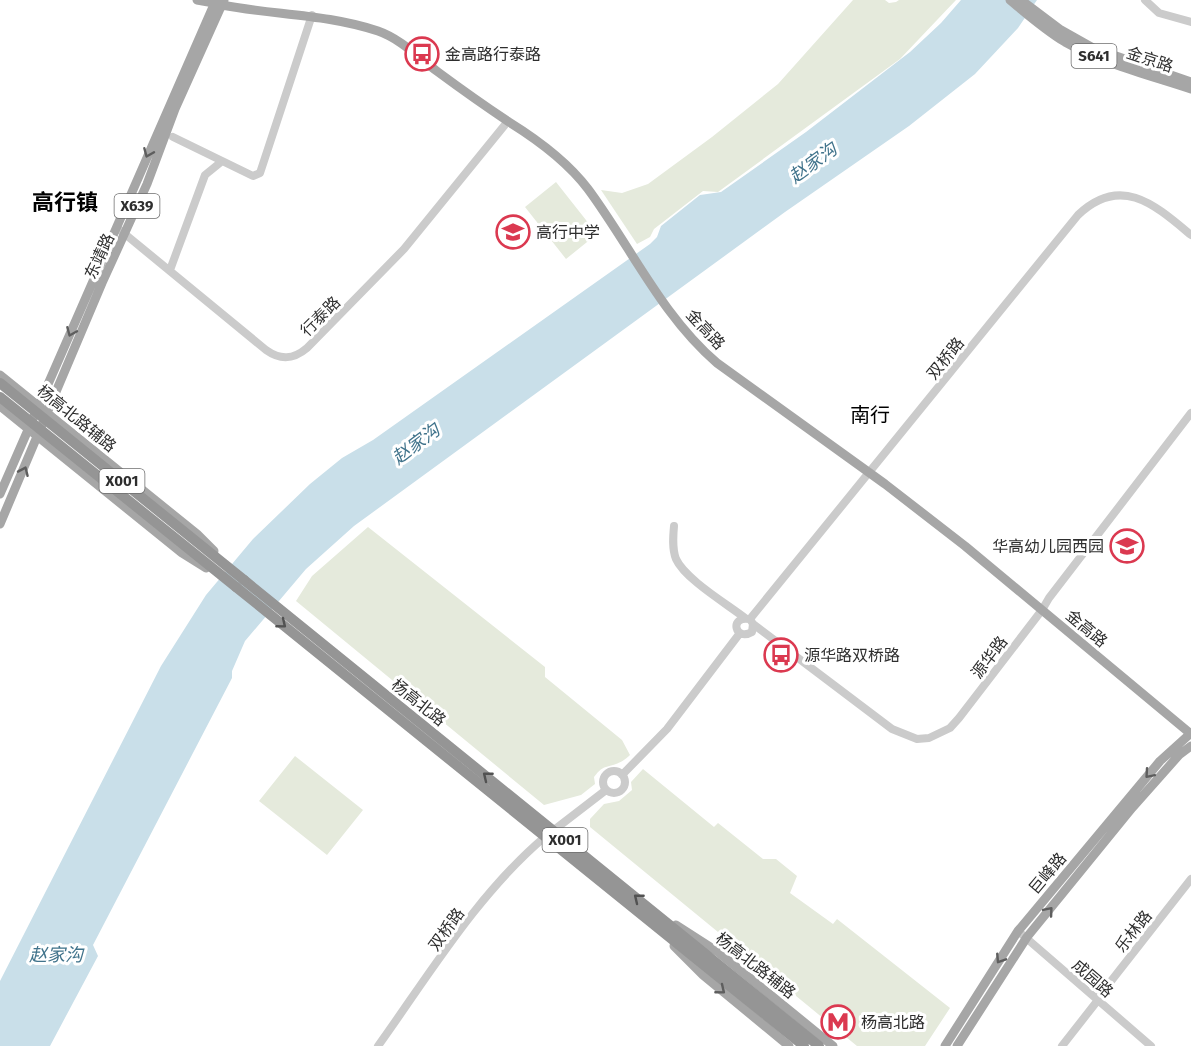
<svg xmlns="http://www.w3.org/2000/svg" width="1191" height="1046" viewBox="0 0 1191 1046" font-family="'Fira Sans','Noto Sans SC',sans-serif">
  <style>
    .green { fill: #e5eadc }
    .water { fill: #c9dfe9 }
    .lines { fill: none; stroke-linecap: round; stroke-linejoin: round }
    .minor { stroke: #cbcbcb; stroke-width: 8 }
    .major { stroke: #a6a6a6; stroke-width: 9 }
    .highway { stroke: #959595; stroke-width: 10 }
    .highway-bridge { stroke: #959595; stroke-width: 10 }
    .oneway { stroke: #5e5e5e }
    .oneway2 { stroke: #525252 }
    .labels { text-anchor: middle; stroke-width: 6; stroke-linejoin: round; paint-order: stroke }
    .shield { fill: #fff; stroke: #6d6d6d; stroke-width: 1.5 }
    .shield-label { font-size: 15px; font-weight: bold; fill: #2e2e2e }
    .poi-label { font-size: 16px; fill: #2e2e2e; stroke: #fff; text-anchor: start }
    .street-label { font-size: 16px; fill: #2e2e2e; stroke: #fff }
    .water-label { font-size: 18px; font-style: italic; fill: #40738b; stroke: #fff }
    .quarter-label { font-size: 20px; fill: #000; stroke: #fff }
    .district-label { font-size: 22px; font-weight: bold; fill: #000; stroke: #fff }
  </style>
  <rect width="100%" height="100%" fill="#fff"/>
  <!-- green -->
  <path class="green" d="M853,0H885L889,3L896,2L899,0H956L900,59L718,192L703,191L654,229L650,237L637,244L601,190L622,193L648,184L712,137L778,84Z
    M556,182L597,234L566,259L525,207Z
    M368,527L545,667V677L622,740L630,755C622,763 616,764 606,767C601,768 597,773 594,777L595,784L581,795L544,805L296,601L312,576Z
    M295,756L363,810L327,855L259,801Z
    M643,769L714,827L718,823L763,859H776L797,876L790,893L833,924L837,919L950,1008L925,1046H857L590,827V819L604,804L619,801L632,790L631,782Z"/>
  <!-- water -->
  <path class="water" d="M961,0H1037L1018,28L975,74L909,126L785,212L354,526L306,569L245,641L232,671V678L93,945L98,956L50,1046H0V981L161,666L206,595L253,539L310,484L342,458L373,440L650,244L657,237L661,226L700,195L721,192L806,132L910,52L941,23Z"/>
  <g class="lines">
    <!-- minor -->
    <path class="minor" d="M1145,0L1159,13L1191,22
      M173,137L253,176L260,173L312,15
      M120,230L266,350C280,360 293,360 307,348L404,249L508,121
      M170,270L205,175L221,162
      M674,526C673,537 672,549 676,559C685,579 727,604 745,618
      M749,619C729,616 735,642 752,632L753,624
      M750,619L1078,215C1121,174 1155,205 1191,235
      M750,619L753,624L892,729L917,739L929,738L950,728L959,718L1042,610L1049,598L1191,413
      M603 782a11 11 0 1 1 22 0a11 11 0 1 1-22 0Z
      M622,775L667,729L740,633
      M554,830L606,790
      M1018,931L1151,1046
      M1097,999L1191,879
      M378,1046C429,975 478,893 546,836
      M1062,1046L1098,1000"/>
    <!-- major -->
    <path class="major" d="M197,0L214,3
      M1010,0C1028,15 1045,30 1065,42C1104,64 1149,75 1191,89
      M1021,0L1061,30L1093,48L1191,82
      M222,5C274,15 327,14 378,31C401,39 419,58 438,72C461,89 485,106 509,122C538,140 567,161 588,189C631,247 662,316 717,363L885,484L965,546L1191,734
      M0,375L197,534L214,551
      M0,406L182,553L206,568
      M0,494L216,0
      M0,524L102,283L147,184L175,109L224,0
      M676,925L718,952L833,1046
      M674,946L703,975L789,1046
      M945,1046L1018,931L1145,779L1160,761L1191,733
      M957,1046L1027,937L1132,808L1179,755L1191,746"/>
    <!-- highway -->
    <path class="highway" d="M244,580L819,1046
      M236,587L804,1046"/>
    <!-- highway-bridge -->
    <path class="highway-bridge" d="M0,383L244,580
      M0,397L236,587"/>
  </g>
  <!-- one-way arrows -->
  <defs><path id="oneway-chevron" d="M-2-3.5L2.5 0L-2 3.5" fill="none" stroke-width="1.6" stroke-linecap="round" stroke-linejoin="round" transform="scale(1.5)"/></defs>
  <g class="oneway">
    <use href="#oneway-chevron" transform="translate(148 153) rotate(113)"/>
    <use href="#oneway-chevron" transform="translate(71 332) rotate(113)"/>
    <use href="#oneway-chevron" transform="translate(24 471) rotate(-66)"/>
    <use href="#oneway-chevron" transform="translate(1149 774) rotate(131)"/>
    <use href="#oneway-chevron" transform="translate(1049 911) rotate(-50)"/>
    <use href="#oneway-chevron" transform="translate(1000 959) rotate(123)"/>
    <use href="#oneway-chevron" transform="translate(721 990) rotate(39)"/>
  </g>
  <g class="oneway2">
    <use href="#oneway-chevron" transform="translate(282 624) rotate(39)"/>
    <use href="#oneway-chevron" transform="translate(487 776) rotate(-141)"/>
    <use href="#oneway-chevron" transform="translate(638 898) rotate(-141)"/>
  </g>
  <!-- icons -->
  <defs>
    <symbol id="bus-ring" viewBox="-11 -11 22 22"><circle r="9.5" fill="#fff" stroke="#db3950" stroke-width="1.5"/><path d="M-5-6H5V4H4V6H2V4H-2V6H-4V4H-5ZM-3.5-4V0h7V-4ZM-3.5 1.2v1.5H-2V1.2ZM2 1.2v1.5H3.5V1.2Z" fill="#db3950"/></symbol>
    <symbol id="school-ring" viewBox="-11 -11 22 22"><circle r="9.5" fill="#fff" stroke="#db3950" stroke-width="1.5"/><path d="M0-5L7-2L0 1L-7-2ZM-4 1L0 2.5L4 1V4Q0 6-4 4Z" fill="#db3950"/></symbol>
    <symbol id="metro-ring" viewBox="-11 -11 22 22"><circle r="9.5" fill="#fff" stroke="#db3950" stroke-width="1.5"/><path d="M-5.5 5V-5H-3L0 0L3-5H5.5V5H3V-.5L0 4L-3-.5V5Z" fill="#db3950"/></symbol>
  </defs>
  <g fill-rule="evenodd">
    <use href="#bus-ring" x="403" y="35" width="38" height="38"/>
    <use href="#school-ring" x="494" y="213" width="38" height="38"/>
    <use href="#school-ring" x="1108" y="527" width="38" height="38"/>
    <use href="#bus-ring" x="762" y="636" width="38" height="38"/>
    <use href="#metro-ring" x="819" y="1003" width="38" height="38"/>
  </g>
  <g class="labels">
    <!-- shield labels -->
    <g class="shield">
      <rect x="1071.5" y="44" width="45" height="24" rx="4.5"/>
      <rect x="114.5" y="194" width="45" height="24" rx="4.5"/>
      <rect x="99.5" y="469" width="45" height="24" rx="4.5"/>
      <rect x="542.5" y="828" width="45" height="24" rx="4.5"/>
    </g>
    <g class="shield-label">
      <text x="1094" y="61">S641</text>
      <text x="137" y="211">X639</text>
      <text x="122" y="486">X001</text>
      <text x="565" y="845">X001</text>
    </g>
    <!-- poi labels -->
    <g class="poi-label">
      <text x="445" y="60">金高路行泰路</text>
      <text x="536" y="238">高行中学</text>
      <text x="1104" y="552" text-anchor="end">华高幼儿园西园</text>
      <text x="804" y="661">源华路双桥路</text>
      <text x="861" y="1028">杨高北路</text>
    </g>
    <!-- street labels -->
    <g class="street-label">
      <text transform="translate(1150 59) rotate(18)" y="6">金京路</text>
      <text transform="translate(99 256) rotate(-65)" y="6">东靖路</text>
      <text transform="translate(320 316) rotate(-45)" y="6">行泰路</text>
      <text transform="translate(706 329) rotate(47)" y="6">金高路</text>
      <text transform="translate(945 358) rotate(-51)" y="6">双桥路</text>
      <text transform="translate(77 418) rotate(39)" y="6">杨高北路辅路</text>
      <text transform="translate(1087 628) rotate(40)" y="6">金高路</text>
      <text transform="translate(989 657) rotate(-53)" y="6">源华路</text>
      <text transform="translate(419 702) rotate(39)" y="6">杨高北路</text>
      <text transform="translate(1047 873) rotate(-50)" y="6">巨峰路</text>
      <text transform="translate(446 929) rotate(-54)" y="6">双桥路</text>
      <text transform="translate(1133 931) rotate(-52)" y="6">乐林路</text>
      <text transform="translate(756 965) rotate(38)" y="6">杨高北路辅路</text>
      <text transform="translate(1093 978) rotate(41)" y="6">成园路</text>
    </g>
    <!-- water labels -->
    <g class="water-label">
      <text transform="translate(813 163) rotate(-36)" y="6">赵家沟</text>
      <text transform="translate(416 444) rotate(-37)" y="6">赵家沟</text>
      <text x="56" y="961">赵家沟</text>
    </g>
    <!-- quarter labels -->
    <g class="quarter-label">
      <text x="870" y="422">南行</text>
    </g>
    <!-- district labels -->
    <g class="district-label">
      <text x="65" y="210">高行镇</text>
    </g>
  </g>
</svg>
